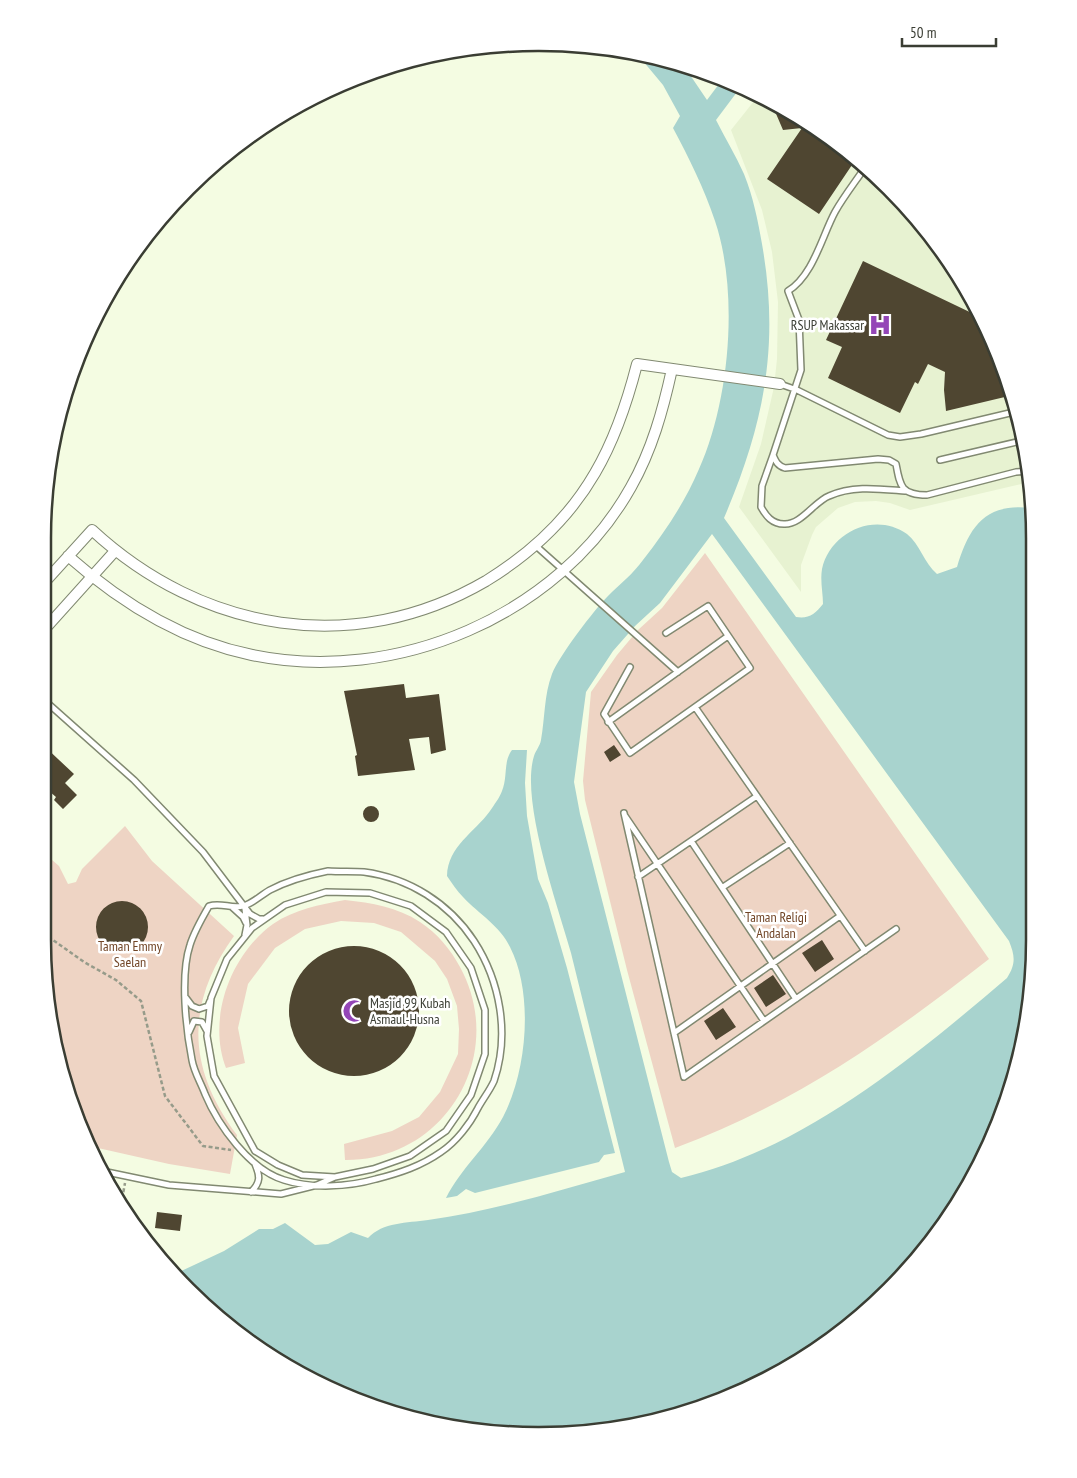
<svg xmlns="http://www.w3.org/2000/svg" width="1077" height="1478" viewBox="0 0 1077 1478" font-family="'PT Sans Narrow',sans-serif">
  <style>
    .built { fill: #e7f2d1 }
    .green { fill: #eed4c4 }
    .water { fill: #a8d3ce; fill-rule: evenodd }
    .building { fill: #4f4631 }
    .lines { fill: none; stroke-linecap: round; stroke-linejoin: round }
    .lane-casing { stroke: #818971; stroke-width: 8 }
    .street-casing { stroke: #818971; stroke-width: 12 }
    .path { stroke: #969b8a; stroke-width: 2.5; stroke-dasharray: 4 2.5; stroke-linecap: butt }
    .lane { stroke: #fff; stroke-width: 5 }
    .street { stroke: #fff; stroke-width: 10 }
    .labels { text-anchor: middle; stroke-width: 5; stroke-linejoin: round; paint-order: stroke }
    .poi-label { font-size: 14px; fill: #3a3d33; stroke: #fff; text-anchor: end }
    .park-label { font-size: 14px; fill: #714526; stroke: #fff }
    .rim { fill: none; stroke: #3a3d33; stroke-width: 2.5 }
  </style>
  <rect width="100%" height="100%" fill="#f4fce2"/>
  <!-- built -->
  <path class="built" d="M758,96L786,109L865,165L932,236L997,348L1030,473V482L910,510L890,503L876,501L855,502L838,508L816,527L812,535L801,565V592L739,507L761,444L774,387L777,359L778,302L772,252L762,210L731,130Z"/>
  <!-- green -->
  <path class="green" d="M705,553L989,959C888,1038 796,1103 675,1148L627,970L585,800L583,781L591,692L617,655L638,630L662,608Z
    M125,826L152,861L234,936C185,1004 187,1068 237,1135L230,1174L169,1164L89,1146C45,1063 43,945 43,852L59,866L68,884L76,882L82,869Z
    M345,900C372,903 397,907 420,922C437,933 451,950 460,967C508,1055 445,1161 345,1160L344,1144L392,1131L419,1117L440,1092L458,1054L459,1029L457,1006L447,979L435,961L401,932L374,923L341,921L305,929L275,948L248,984L238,1028L245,1063L226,1068C207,1019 230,955 273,924C295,909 319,905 345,900Z"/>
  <!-- water -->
  <path class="water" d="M638,55L684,66L707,100L722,80L740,88L716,120C725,138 736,156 744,174C753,196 758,221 762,244C780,346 764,424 724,518L796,617C809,619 815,614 823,604C823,593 820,581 822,569C830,532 875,511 907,534C920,544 924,563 937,574L957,567C969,527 985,503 1030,508L1033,972L1018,1068L983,1159L932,1242L841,1333L729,1398L603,1431L506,1434L442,1426L319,1384L211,1312L177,1273L224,1251L259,1229H273L285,1223L315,1245L328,1244L351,1232L368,1238C383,1222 407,1223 428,1220C495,1211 560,1190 625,1172C607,1099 589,1026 571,953C558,906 520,801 534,756C536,750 540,746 541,740C545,718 544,695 552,674C559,656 594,610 608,596C620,584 633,574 643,560C665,532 685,502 699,469C730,400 739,292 715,221C704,188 689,158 673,128L680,116L663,85ZM712,534L1009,941C1015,956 1016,964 1007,978C913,1058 804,1149 681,1178L672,1172L669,1162L580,814L574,782L586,692L613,651L635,626L660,603Z
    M512,750H527L525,783L527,816L538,879L548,903L567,968L615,1153L604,1155L599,1162L475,1193L466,1189L457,1196L446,1198C461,1168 487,1147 503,1117C527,1071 534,994 510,947C500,926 479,914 463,897C457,891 452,883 447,876C448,846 474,833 490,811C494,805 500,797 502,791C508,776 503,762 512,750Z"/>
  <!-- building -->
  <path class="building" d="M771,102L786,109L856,159L819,214L767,179L802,128L783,130Z
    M863,261L978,316L997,348L1009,396L946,411L944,390L945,372L928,364L918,384L915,382L900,413L828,378L842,347L826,340Z
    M404,684L406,698L439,694L446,750L431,754L429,737L409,739L415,770L358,776L355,756L357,755L344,691Z
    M42,744L74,774L65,783L77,795L63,809L54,800L56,797L42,785Z
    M614,745L621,755L610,762L604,752Z
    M363 814a8 8 0 1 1 16 0a8 8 0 1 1-16 0Z
    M96 927a26 26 0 1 1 52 0a26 26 0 1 1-52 0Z
    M822,940L834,959L815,972L802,953Z
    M289 1011a65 65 0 1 1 130 0a65 65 0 1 1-130 0Z
    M773,975L786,994L766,1007L754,988Z
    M723,1008L736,1027L716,1040L704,1021Z
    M157,1212L182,1215L180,1231L155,1228Z"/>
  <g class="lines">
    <defs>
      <path id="lane" d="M866,166C856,181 844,196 835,212C822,236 813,276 788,291L799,320L801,370L773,455C776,462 778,466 785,468L878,459L889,460L896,464C900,486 901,495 927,495L1016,472L1030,471
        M780,384L797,390L888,435L900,437L921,434L1014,412
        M773,455L762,486L761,507C766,516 772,524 784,524C801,525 814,502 829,496C853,485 880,489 905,491
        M940,460L1021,441
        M536,546L678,672
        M630,667L604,714L630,753L750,668L708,606L666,633
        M43,699L134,780L203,852L250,914L259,919H263
        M695,707L865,951
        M608,722L728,636
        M624,813L684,1077L896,929
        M625,816L764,1021
        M691,841L796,999
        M328,871C340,872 353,871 364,872C409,878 449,903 474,941C500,981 510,1034 494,1081C490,1090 483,1099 478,1108C470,1124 456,1142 441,1152C421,1166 400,1173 376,1179C348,1187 312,1189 284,1180C250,1170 218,1125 205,1094C201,1083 194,1072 192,1060C186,1030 180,975 190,945C194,932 202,918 209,906C221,902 231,909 243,906C252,904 261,895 270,890C289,880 308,875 328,871Z
        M638,877L757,796
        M723,887L790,843
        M232,907L243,917L246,923
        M245,935L247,925L245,909
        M186,998L192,1006L199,1009L208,1006L210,1001
        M189,1032L194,1021L202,1022L207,1031
        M674,1033L840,916
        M102,1171L169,1185L281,1194L317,1185L335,1177L373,1169L410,1156L446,1131L471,1095L485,1054V1010L471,968L446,932L411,906L370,893L326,892L285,905L252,928L227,959L211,998L207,1036L214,1076L255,1151L278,1165L302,1175L335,1177
        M251,1192C261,1182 260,1176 255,1164"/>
      <path id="street" d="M68,556C120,602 183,641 252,655C395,685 559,616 631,487C652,450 663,410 672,369
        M43,584L92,530C202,632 354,658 486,581C530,554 569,518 595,473C615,439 627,403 637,364L780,384
        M43,631L115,551"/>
    </defs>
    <!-- lane casing -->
    <use href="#lane" class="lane-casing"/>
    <!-- street casing -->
    <use href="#street" class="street-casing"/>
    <!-- path -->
    <path class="path" d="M43,933L84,962L116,980L141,1001L165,1096L203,1146L231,1150
      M121,1205L125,1183"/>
    <!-- lane -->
    <use href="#lane" class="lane"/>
    <!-- street -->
    <use href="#street" class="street"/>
  </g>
  <!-- icons -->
  <defs>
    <symbol id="hospital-bare" viewBox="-9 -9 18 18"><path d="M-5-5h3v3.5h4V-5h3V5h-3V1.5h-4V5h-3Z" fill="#9446b7" stroke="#fff" stroke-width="2.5" paint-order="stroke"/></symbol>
    <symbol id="mosque-bare" viewBox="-9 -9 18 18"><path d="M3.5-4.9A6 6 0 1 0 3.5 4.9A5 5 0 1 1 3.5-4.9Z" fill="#9446b7" stroke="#fff" stroke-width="2.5" paint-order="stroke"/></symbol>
  </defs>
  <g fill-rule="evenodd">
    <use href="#hospital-bare" x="864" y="309" width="32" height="32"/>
    <use href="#mosque-bare" x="338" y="995" width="32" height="32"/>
  </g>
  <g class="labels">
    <!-- poi labels -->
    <g class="poi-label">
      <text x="864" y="330">RSUP Makassar</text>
      <text x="370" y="1008" text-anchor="start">Masjid 99 Kubah<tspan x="370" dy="16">Asmaul-Husna</tspan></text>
    </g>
    <!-- park labels -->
    <g class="park-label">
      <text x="776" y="922">Taman Religi<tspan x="776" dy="16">Andalan</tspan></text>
      <text x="130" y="951">Taman Emmy<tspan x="130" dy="16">Saelan</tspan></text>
    </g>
  </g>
  <!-- crop -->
  <path d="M0 0H1077V1478H0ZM538 51H539A487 487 0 0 1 1026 538V940A487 487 0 0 1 539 1427H538A487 487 0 0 1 51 940V538A487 487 0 0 1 538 51Z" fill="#fff" fill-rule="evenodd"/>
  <path class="rim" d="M538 51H539A487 487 0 0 1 1026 538V940A487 487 0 0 1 539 1427H538A487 487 0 0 1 51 940V538A487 487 0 0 1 538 51Z"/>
  <!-- scale -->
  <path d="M902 38v8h94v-8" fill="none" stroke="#3a3d33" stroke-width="2.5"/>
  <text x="910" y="38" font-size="15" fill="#3a3d33" stroke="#ffffff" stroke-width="4" paint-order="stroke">50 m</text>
</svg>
